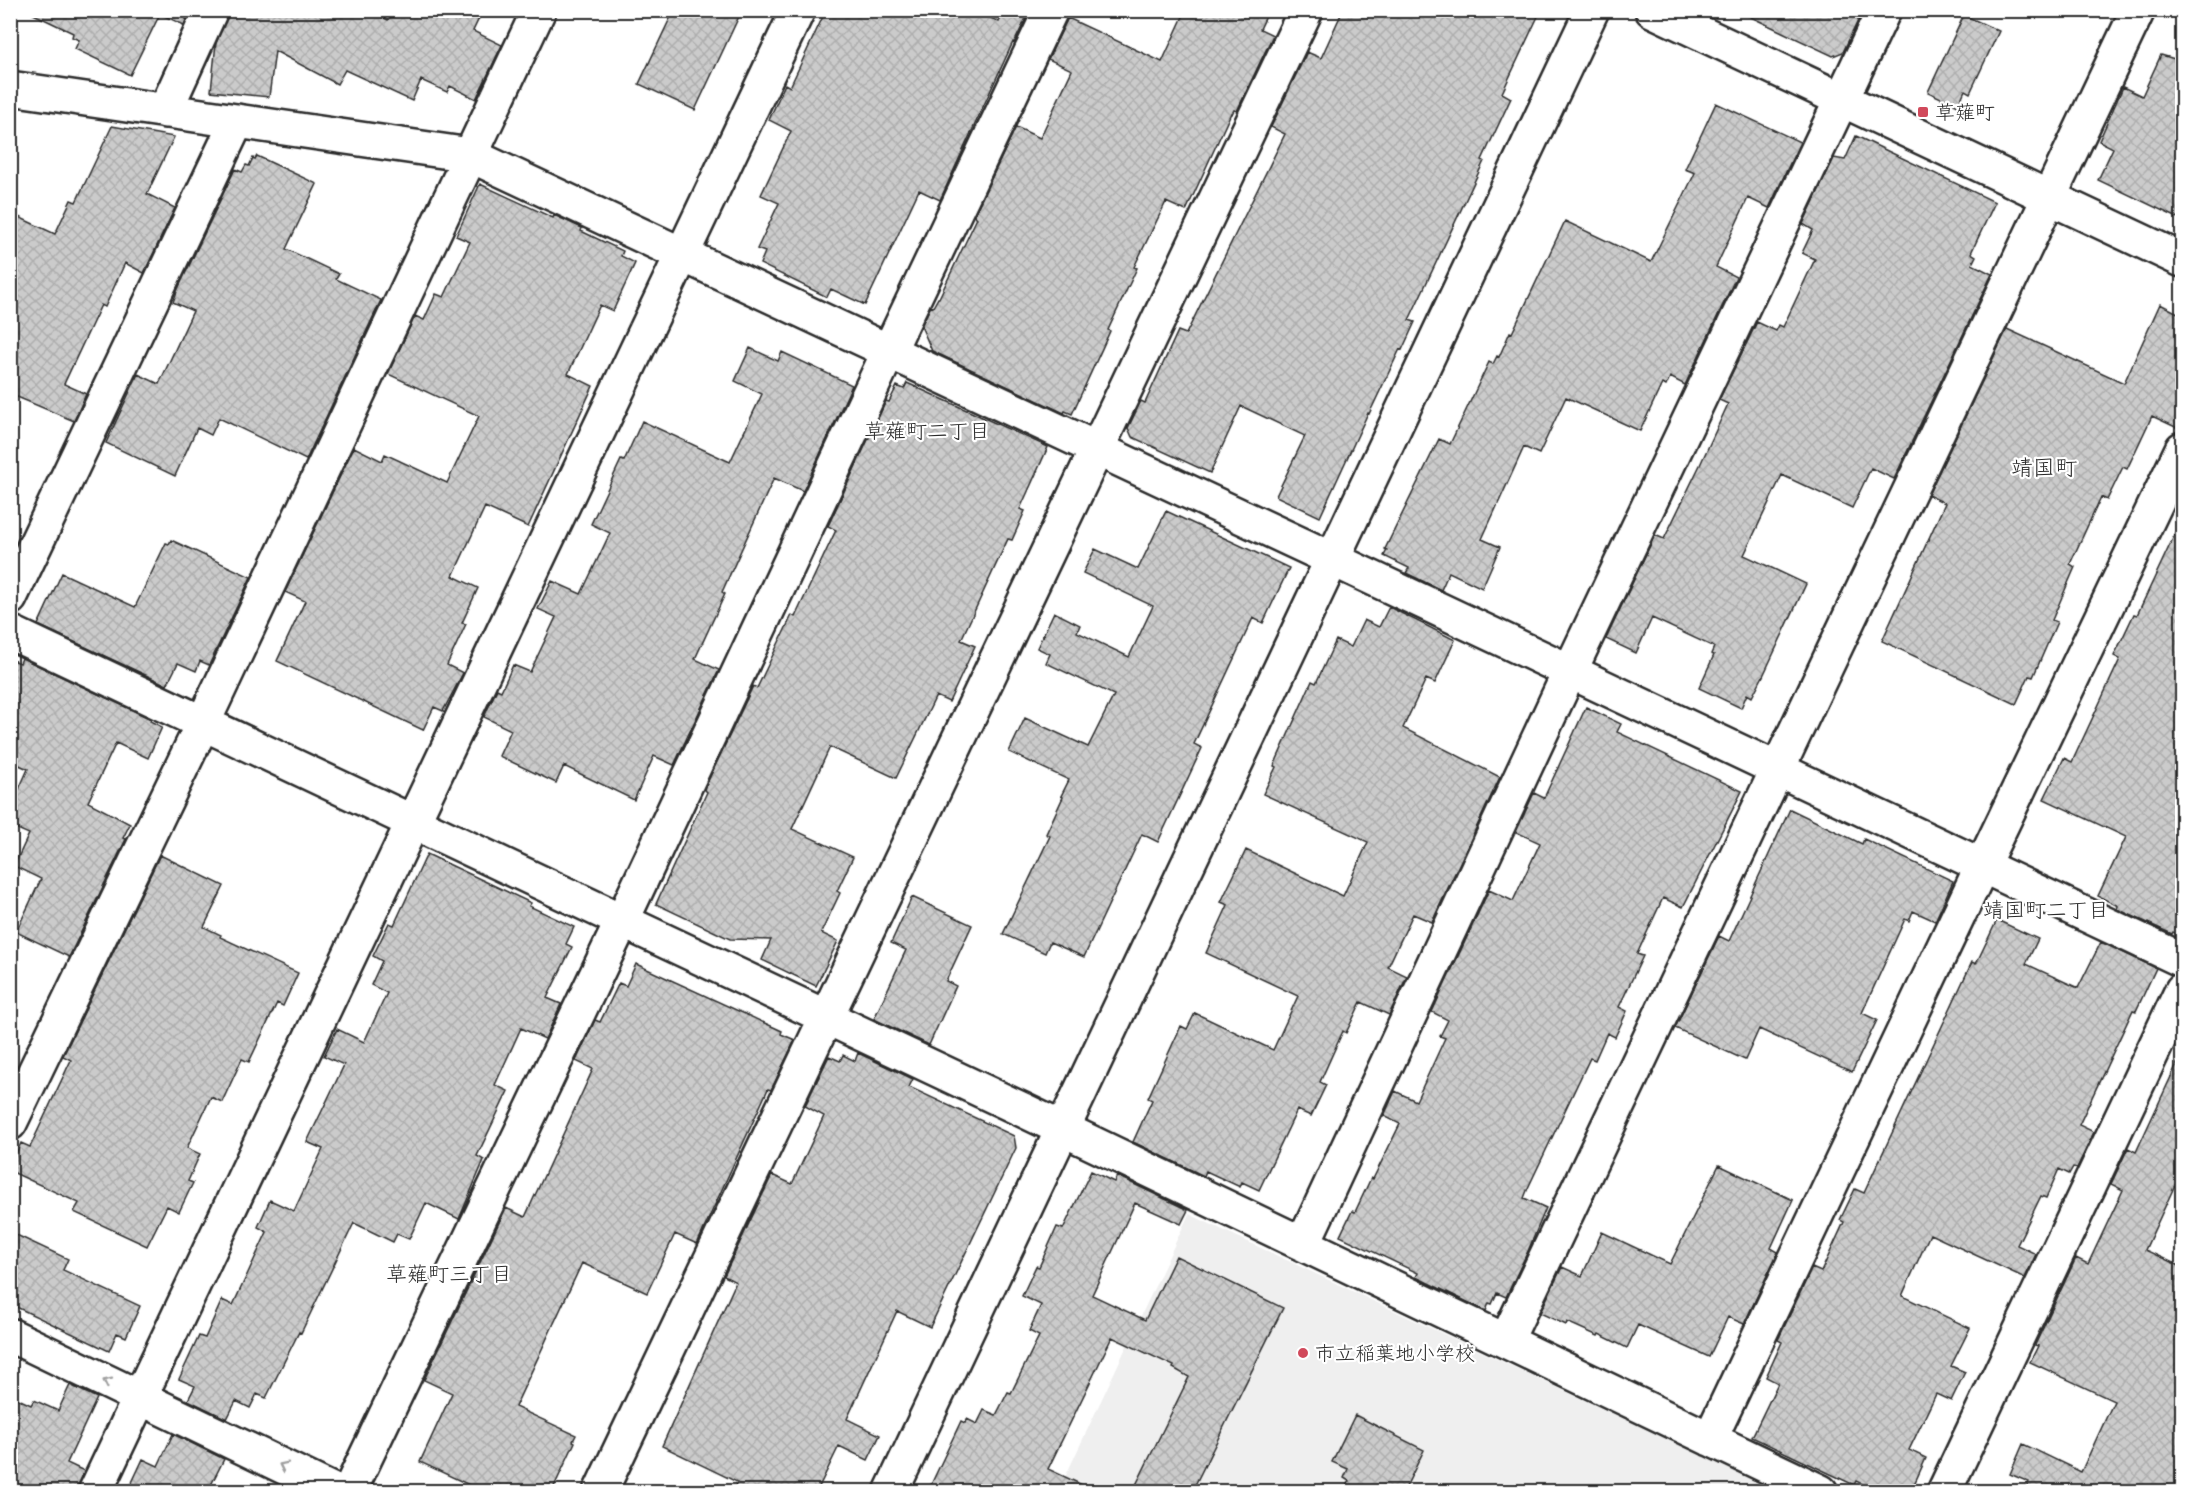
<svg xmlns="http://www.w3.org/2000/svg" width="2193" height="1502" viewBox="0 0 2193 1502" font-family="'Patrick Hand','Klee One',sans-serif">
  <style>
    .built { fill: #efefef }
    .building { fill: url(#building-cross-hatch); stroke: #2b2b2b; stroke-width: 1.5 }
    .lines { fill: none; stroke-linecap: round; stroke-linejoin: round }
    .street-casing { stroke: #2b2b2b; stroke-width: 38 }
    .secondary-casing { stroke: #2b2b2b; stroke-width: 38 }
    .street { stroke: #fff; stroke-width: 33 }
    .secondary { stroke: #fff; stroke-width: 33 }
    .oneway { stroke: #a0a0a0 }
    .poi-dot { fill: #d1495b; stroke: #fff; stroke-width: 2 }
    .labels { text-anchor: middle; stroke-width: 4.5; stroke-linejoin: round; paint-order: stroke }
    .poi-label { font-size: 20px; fill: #2b2b2b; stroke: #fff; text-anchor: start }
    .neighbourhood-label { font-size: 21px; fill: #2b2b2b; stroke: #fff }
    .quarter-label { font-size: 22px; fill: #2b2b2b; stroke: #fff }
  </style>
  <defs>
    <pattern id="building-cross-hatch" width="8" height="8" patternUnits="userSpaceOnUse" patternTransform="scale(1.5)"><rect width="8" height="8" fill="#cbcbcb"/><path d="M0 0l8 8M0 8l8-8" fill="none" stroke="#aeaeae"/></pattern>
  </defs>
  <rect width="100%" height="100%" fill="#fff"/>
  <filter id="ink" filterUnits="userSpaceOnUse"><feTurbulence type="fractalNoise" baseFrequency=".0167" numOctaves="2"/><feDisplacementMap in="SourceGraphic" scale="12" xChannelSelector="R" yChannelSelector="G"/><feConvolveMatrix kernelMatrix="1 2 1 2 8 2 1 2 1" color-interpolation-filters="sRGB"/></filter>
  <g filter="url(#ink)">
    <!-- built -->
    <path class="built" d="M1189,1214L1776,1491L1058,1492Z"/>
    <!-- building -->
    <path class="building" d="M25,10H190L184,25L160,14L130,75L75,49L79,40L72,37L73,33Z
      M229,10H368L388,20L393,10H483L473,31L502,45L476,99L450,86L447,92L421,80L412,101L345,70L337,84L275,51L269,97L211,91L216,43Z
      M674,10H742L695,110L639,84Z
      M826,10H975L999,22L1004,10H1030L1014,43L1013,42L940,200L919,190L865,305L831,289L827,297L760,264L765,252L757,249L779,203L761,195L791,131L769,120L785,84L790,87Z
      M1186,10H1269L1260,29L1273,35L1237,111L1234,110L1232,114L1231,113L1186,211L1166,202L1134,267L1137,268L1108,330L1110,331L1072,414L1065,411L1064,413L932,351L921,326L931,306L933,307L938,298H939L977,218L974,215L1016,127L1040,138L1072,70L1048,59L1068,18L1162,62Z
      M1343,10H1541L1502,93L1511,98L1482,160L1484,161L1409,320L1415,322L1402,350L1400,349L1369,414L1368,413L1320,517L1276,496L1305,436L1241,406L1210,473L1132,437L1128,428L1141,401L1145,403L1178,331L1186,334L1285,134L1271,127L1307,52L1321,58Z
      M1736,10H1863L1843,52L1833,56Z
      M1964,15L1999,31L1970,93L1965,90L1958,106L1928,92Z
      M2161,55L2182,61V220L2098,180L2113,148L2099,141L2123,87L2142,96Z
      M1716,103L1800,142L1769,208L1748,198L1716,267L1736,277L1685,385L1670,377L1666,386L1662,384L1640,431L1566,397L1539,454L1524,447L1482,539L1500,547L1482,588L1449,572L1441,590L1406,573L1409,568L1384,556L1387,550L1385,549L1439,439L1450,444L1489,362L1493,364L1497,356L1499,357L1510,332L1512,333L1565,221L1651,262L1695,173L1685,169Z
      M112,126L174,137L147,194L175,208L144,273L125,263L105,307L101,305L64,384L86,394L74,421L10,394V213L55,234L71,200L76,202Z
      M1856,136L1995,202L1971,253L1976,256L1972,264L1992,274L1894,479L1871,468L1852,508L1782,475L1744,555L1806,584L1763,676L1752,697L1747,694L1741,708L1699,688L1714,655L1711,654L1714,647L1652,618L1636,653L1606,639L1655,535L1664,539L1700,465L1728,404L1719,400L1757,322L1776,331L1779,325L1783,327L1815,259L1802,253L1813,230L1803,224L1834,158L1845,160Z
      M257,156L317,184L286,249L339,274L336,279L381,300L306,460L219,418L211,435L197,428L175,476L106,443L138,374L159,384L193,311L173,302L178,289L235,169L242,172L246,165L249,166L253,158L255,159Z
      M480,184L553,218L554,215L582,228L581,231L623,251L621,256L635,263L613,311L600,305L568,374L593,386L528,527L485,507L453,576L478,588L462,623L466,624L447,665L463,673L443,711L434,707L423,730L277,661L305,601L285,592L354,447L382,461L385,454L447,483L479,416L388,374L415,316L424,320L436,294L444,297L470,242L456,236Z
      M2160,304L2182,315V430L2152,416L2127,469L2123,467L2107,500L2101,497L2070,564L2075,567L2052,620L2057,622L2033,677L2029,676L2016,704L1882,641L1945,503L1928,495L2007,329L2124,383Z
      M750,348L778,361L782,352L852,385L803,491L774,478L722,592L725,594L695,659L719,670L674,765L654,756L634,800L564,766L556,783L499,756L511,730L484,717L497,689L501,691L513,665L530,672L556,617L538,609L552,581L581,594L610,533L591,524L621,460L624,461L642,421L730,462L762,394L735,381Z
      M907,383L1048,447L1020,509L1025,511L1012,540L1008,539L961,640L975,646L949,702L936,696L896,778L830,747L792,829L853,857L837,891L840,893L821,933L838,941L816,986L762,960L771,940L730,939L656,904L707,792L705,790L708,781L753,686L757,688L792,615L795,617L836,530L828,526L886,401L889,402L897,386L904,389Z
      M1166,511L1289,568L1263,623L1253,618L1194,744L1202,748L1158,842L1142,834L1084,957L1050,942L1045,953L1003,934L1050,836L1046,834L1063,797L1061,796L1069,780L1009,752L1025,718L1088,747L1114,695L1046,663L1050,654L1037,648L1054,612L1080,625L1077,632L1129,657L1153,606L1083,573L1095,549L1138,569Z
      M2182,519V936L2173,932L2172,934L2117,909L2118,906L2098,896L2126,837L2044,799L2064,758L2072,762L2120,659L2114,656L2134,614L2137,615Z
      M171,540L251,577L209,665L200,661L196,671L178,663L167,685L38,625L62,573L135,607L166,543L169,544Z
      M1389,607L1455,640L1435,683L1426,679L1403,728L1500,777L1432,922L1413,914L1388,967L1407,976L1389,1015L1361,1002L1346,1033L1343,1031L1320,1082L1326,1085L1311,1116L1297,1110L1259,1190L1242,1182L1240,1187L1206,1171L1204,1176L1133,1142L1152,1100L1148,1098L1181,1026L1187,1029L1195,1013L1273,1050L1298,996L1206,953L1228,905L1221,902L1246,850L1343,896L1368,842L1263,794L1276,767L1274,766L1312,681L1316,683L1336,640L1351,647L1364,620L1379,627Z
      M22,658L151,719L150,721L162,727L148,758L116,743L88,802L130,824L123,838L126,839L69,957L16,932L41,879L14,866L29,834L11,826L18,810L11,807L28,769L10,761V659L20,663Z
      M1586,707L1621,724L1617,732L1742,791L1683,907L1663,898L1637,954L1643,956L1619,1007L1627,1011L1615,1037L1607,1033L1595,1060L1590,1058L1528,1188L1524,1198L1546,1208L1528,1251L1506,1297L1497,1293L1492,1304L1489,1303L1486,1311L1416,1277L1418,1273L1340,1236L1352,1211L1355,1212L1371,1178L1373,1179L1400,1124L1384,1116L1395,1091L1416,1101L1445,1038L1440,1036L1448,1020L1432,1012L1489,890L1513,901L1540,843L1516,832L1534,793L1544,798Z
      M1790,809L1862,844L1864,839L1953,881L1935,921L1913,911L1909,921L1905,919L1862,1013L1877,1020L1852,1072L1759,1029L1745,1060L1675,1028L1719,936L1729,941Z
      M427,854L531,903L529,906L574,927L566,944L572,947L547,998L561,1004L545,1039L521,1028L495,1085L508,1091L477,1156L484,1160L459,1219L426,1203L409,1239L397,1234L393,1242L354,1223L301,1333L299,1332L266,1398L257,1394L250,1408L236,1401L227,1419L188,1400L195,1386L179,1379L199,1336L205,1338L222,1300L233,1305L267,1232L258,1227L270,1200L294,1211L323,1149L307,1142L344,1065L324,1056L337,1029L364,1042L387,993L371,985L382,961L373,956L389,923L394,925Z
      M160,855L224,886L204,927L221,935L220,937L298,973L283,1006L277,1003L249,1062L242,1059L222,1102L211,1097L187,1148L200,1154L188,1181L193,1183L179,1212L167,1206L147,1246L74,1212L79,1203L10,1171V1166L21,1143L30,1147L71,1060L63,1056Z
      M912,897L972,925L946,981L956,986L929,1045L874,1019L906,950L891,943Z
      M1997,920L2038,939L2026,964L2078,988L2101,942L2156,968L2136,1011L2133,1010L2079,1125L2094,1132L2077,1168L2073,1167L2069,1174L2059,1169L2046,1198L2041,1196L2017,1245L2036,1254L2025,1278L1930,1234L1902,1296L1970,1328L1951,1366L1965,1372L1951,1401L1936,1394L1909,1450L1926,1458L1911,1491H1877L1856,1481L1854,1485L1752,1437L1778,1383L1766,1377L1782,1342L1778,1340L1812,1268L1821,1272L1844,1222L1840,1220L1855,1189L1864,1193L1972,962L1976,964Z
      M636,964L782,1031L781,1034L795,1040L771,1090L768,1089L697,1244L675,1234L647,1293L582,1263L515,1407L576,1435L573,1441L575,1442L552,1491H482L420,1462L452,1393L424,1380L506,1208L525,1217L593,1069L576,1061L595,1020L600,1022L619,983L626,986Z
      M858,1053L913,1079L909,1087L1014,1136L1016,1148L930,1327L897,1311L847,1419L880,1435L868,1460L839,1446L817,1491H733L737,1482L662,1446L736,1282L724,1276L772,1175L792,1184L824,1116L805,1106L829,1056L840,1061L843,1055L855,1061Z
      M2182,1053V1189L2175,1185L2145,1250L2182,1267V1491H2024L2029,1482L2010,1474L2023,1444L2081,1472L2114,1401L2030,1362L2038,1346L2035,1345L2076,1258L2088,1264L2123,1190L2111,1184L2128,1148L2136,1152Z
      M1719,1165L1793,1200L1771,1248L1778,1252L1744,1324L1728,1317L1709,1357L1638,1325L1627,1348L1599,1334L1598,1336L1567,1322L1566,1325L1540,1313L1562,1267L1582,1276L1602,1232L1670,1264Z
      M1091,1171L1114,1182L1117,1176L1188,1210L1181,1224L1135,1203L1092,1295L1145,1320L1176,1256L1283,1308L1192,1491H1133L1189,1377L1173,1368L1174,1366L1112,1337L1048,1469L1095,1491H928L961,1421L965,1423L967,1419L977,1424L984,1410L996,1415L1008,1392L1011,1393L1039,1336L1029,1331L1041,1305L1022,1296L1036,1266L1039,1267L1057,1227L1063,1229Z
      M10,1232L68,1259L63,1270L140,1306L126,1337L117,1333L109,1351L10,1304Z
      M70,1385L97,1398L67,1463L84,1471L77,1491H10V1395L31,1405L34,1400L58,1411Z
      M1355,1415L1424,1450L1404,1491H1343L1349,1481L1344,1478L1348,1469L1332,1462Z
      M173,1434L224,1459L209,1489L213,1491H116L118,1487L128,1491L143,1459L158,1466Z"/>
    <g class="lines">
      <defs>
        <path id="street" d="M10,88L470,155L1332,559L2182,960
          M165,111L211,10
          M10,598L237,121
          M10,632L1023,1110L1821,1492
          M10,1123L203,723L539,10
          M1303,1244L1570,671L1884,10
          M10,1335L336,1492
          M1506,1341L2138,10
          M1710,1439L1982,866L2182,449
          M95,1492L798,10
          M349,1492L614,938L889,351L1051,10
          M600,1492L1306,10
          M1944,1492L2182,990"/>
        <path id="secondary" d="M1652,10L2182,260
          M891,1492L1592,10"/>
      </defs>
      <!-- street casing -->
      <use href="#street" class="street-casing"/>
      <!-- secondary casing -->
      <use href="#secondary" class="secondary-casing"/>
      <!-- street -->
      <use href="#street" class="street"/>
      <!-- secondary -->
      <use href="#secondary" class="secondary"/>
    </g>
    <!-- one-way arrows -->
    <defs><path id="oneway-chevron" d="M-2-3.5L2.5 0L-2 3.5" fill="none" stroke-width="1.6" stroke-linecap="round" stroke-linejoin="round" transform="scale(1.5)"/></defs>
    <g class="oneway">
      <use href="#oneway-chevron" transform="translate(107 1382) rotate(-154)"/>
      <use href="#oneway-chevron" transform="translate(283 1466) rotate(-154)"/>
    </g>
  </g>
  <!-- markers -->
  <g class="poi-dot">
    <rect x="1917" y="106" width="12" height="12" rx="3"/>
    <circle cx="1303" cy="1353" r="6"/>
  </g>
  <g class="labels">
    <!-- poi labels -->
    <g class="poi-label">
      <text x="1935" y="119">草薙町</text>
      <text x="1315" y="1360">市立稲葉地小学校</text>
    </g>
    <!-- neighbourhood labels -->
    <g class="neighbourhood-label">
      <text x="927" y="438">草薙町二丁目</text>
      <text x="2046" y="917">靖国町二丁目</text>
      <text x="449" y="1281">草薙町三丁目</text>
    </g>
    <!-- quarter labels -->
    <g class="quarter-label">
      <text x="2044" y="475">靖国町</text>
    </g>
  </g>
  <!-- margin -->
  <rect width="2193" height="1502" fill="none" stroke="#fff" stroke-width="36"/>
  <rect x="18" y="18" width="2157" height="1466" fill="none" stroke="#2b2b2b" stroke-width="2" filter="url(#ink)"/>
</svg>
